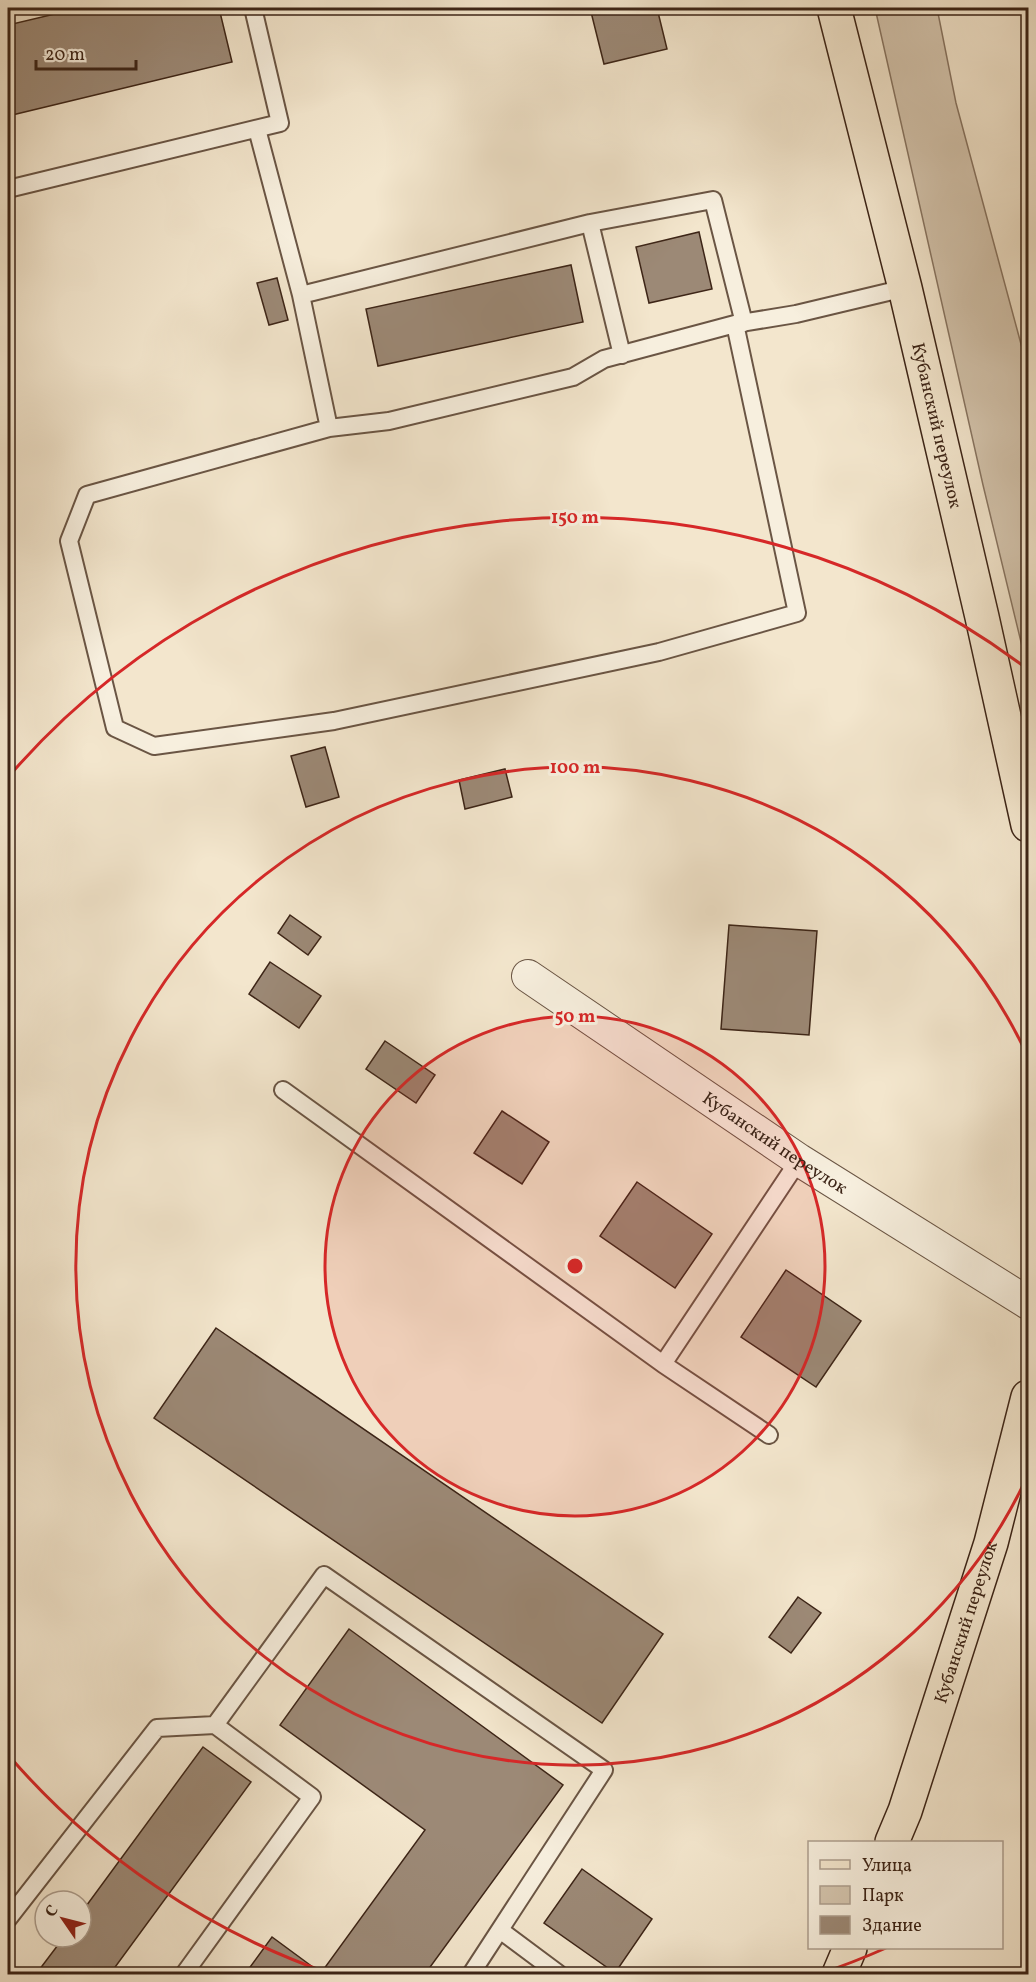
<svg xmlns="http://www.w3.org/2000/svg" width="1036" height="1982" viewBox="0 0 1036 1982" font-family="Vollkorn,serif">
  <style>
    .green { fill: #d4c5ae; stroke: #887562; stroke-width: 1.5 }
    .building { fill: #9c8976; stroke: #3d2517; stroke-width: 1.5 }
    .lines { fill: none; stroke-linecap: round; stroke-linejoin: round }
    .lane-casing { stroke: #6a5544; stroke-width: 20 }
    .street-casing { stroke: #6a5544; stroke-width: 34 }
    .primary-casing { stroke: #3d2517; stroke-width: 36 }
    .lane { stroke: #f7efde; stroke-width: 16 }
    .street { stroke: #f7efde; stroke-width: 32 }
    .primary { stroke: #f3e6cd; stroke-width: 33 }
    .ring { fill: none; stroke: #d62828; stroke-width: 3 }
    .labels { text-anchor: middle; stroke-width: 6; stroke-linejoin: round; paint-order: stroke }
    .street-label { font-size: 18px; fill: #3d2517; stroke: #f7efde }
    .centre { fill: #d62828; stroke: #f7efde; stroke-width: 3 }
    .ring-label { font-size: 18px; text-anchor: middle; font-weight: bold; fill: #d62828; stroke: #f7efde; stroke-width: 6; stroke-linejoin: round; paint-order: stroke }
  </style>
  <rect width="100%" height="100%" fill="#f3e6cd"/>
  <filter id="stains"><feTurbulence type="fractalNoise" baseFrequency=".00333" numOctaves="4"/><feColorMatrix values="0 0 0 0 .2 0 0 0 0 .09 0 0 0 0 .02 0 0 0 .5 -.17"/></filter>
  <radialGradient id="worn" r=".72"><stop offset=".6" stop-color="#630" stop-opacity="0"/><stop offset="1" stop-color="#630" stop-opacity=".3"/></radialGradient>
  <!-- green -->
  <path class="green" d="M875,8H937L956,103L1028,370V671L983,485Z"/>
  <!-- building -->
  <path class="building" d="M80,8H219L232,62L8,116V25Z
    M590,8H657L667,49L604,64Z
    M699,232L712,289L649,303L636,247Z
    M571,265L583,322L378,366L366,309Z
    M277,278L288,320L269,325L257,283Z
    M325,747L339,797L306,807L291,756Z
    M505,769L512,797L465,809L459,780Z
    M290,915L321,937L308,955L278,933Z
    M729,925L817,931L809,1035L721,1029Z
    M270,962L321,996L299,1028L249,994Z
    M385,1041L435,1075L416,1103L366,1069Z
    M502,1111L549,1142L522,1184L474,1153Z
    M637,1182L712,1234L675,1288L600,1236Z
    M786,1270L861,1321L816,1387L741,1337Z
    M216,1328L663,1634L602,1723L154,1418Z
    M798,1597L821,1613L791,1653L769,1637Z
    M349,1629L563,1785L425,1974H245L272,1937L321,1973L425,1830L280,1725Z
    M203,1747L251,1782L110,1974H36L64,1937H81V1913Z
    M582,1869L652,1919L615,1973L544,1923Z"/>
  <g class="lines">
    <defs>
      <path id="lane" d="M257,129L301,295L329,428L87,495L69,541L115,728L154,746L334,721L659,652L797,613L735,324
        M8,189L280,123L253,8
        M590,223L622,355
        M301,295L590,223L713,200L744,323
        M329,428L389,421L573,377L604,359L735,324L796,314L905,288
        M283,1090L663,1364L769,1435
        M663,1364L799,1160
        M8,1919L157,1728L215,1725L324,1575L604,1770L471,1974
        M500,1930L559,1974
        M184,1974L312,1797L215,1725"/>
      <g id="street">
        <path id="s1" d="M528,976L799,1160L1028,1303"/>
      </g>
      <g id="primary">
        <path id="s2" d="M834,8L905,288L982,617L1028,825"/>
        <path id="s3" d="M892,1842L905,1811L991,1543L1028,1397"/>
        <path d="M839,1974L850,1948"/>
      </g>
    </defs>
    <!-- lane casing -->
    <use href="#lane" class="lane-casing"/>
    <!-- street casing -->
    <use href="#street" class="street-casing"/>
    <!-- primary casing -->
    <use href="#primary" class="primary-casing"/>
    <!-- lane -->
    <use href="#lane" class="lane"/>
    <!-- street -->
    <use href="#street" class="street"/>
    <!-- primary -->
    <use href="#primary" class="primary"/>
  </g>
  <!-- distance rings -->
  <circle cx="575" cy="1266" r="250" fill="#d62828" fill-opacity=".12"/>
  <g class="ring">
    <circle cx="575" cy="1266" r="250"/>
    <path d="M1027 1477A499 499 0 1 1 1027 1055"/>
    <path d="M886 1948A749 749 0 0 1 819 1974M331 1974A749 749 0 0 1 10 1757M10 775A749 749 0 0 1 1026 668"/>
  </g>
  <g class="labels">
    <!-- street labels -->
    <g class="street-label">
      <text dy="6" stroke="none"><textPath href="#s2" startOffset="430">Кубанский переулок</textPath></text>
      <text dy="6" stroke="none"><textPath href="#s1" startOffset="298">Кубанский переулок</textPath></text>
      <text dy="6" stroke="none"><textPath href="#s3" startOffset="232">Кубанский переулок</textPath></text>
    </g>
  </g>
  <circle cx="575" cy="1266" r="9" class="centre"/>
  <g class="ring-label">
    <text x="575" y="523">150 m</text>
    <text x="575" y="773">100 m</text>
    <text x="575" y="1022">50 m</text>
  </g>
  <!-- margin -->
  <rect width="1036" height="1982" fill="none" stroke="#f3e6cd" stroke-width="30"/>
  <rect x="9" y="9" width="1018" height="1964" fill="none" stroke="#3d2517" stroke-width="3"/>
  <rect x="15" y="15" width="1006" height="1952" fill="none" stroke="#3d2517" stroke-width="1.5"/>
  <!-- legend -->
  <rect x="808" y="1841" width="195" height="108" fill="#f7efde" stroke="#ad9e8e" stroke-width="1.5"/>
  <rect x="820" y="1860" width="30" height="9" fill="#f3e6cd" stroke="#ad9e8e" stroke-width="1.5"/>
  <text x="862" y="1871" font-size="18" fill="#3d2517">Улица</text>
  <rect x="820" y="1886" width="30" height="18" fill="#d4c5ae" stroke="#ad9e8e" stroke-width="1.5"/>
  <text x="862" y="1901" font-size="18" fill="#3d2517">Парк</text>
  <rect x="820" y="1916" width="30" height="18" fill="#9c8976" stroke="#ad9e8e" stroke-width="1.5"/>
  <text x="862" y="1931" font-size="18" fill="#3d2517">Здание</text>
  <!-- north arrow -->
  <g transform="translate(63 1919) rotate(305)"><circle r="28" fill="#f7efde" stroke="#ad9e8e" stroke-width="1.5"/>
  <path d="M0-4.5L10 22L0 15L-10 22Z" fill="#8f2418"/>
  <text y="-9" font-size="16" font-weight="bold" text-anchor="middle" fill="#3d2517">С</text>
  </g>
  <!-- scale -->
  <path d="M36 60v9h100v-9" fill="none" stroke="#3d2517" stroke-width="3"/>
  <text x="45" y="60" font-size="18" fill="#3d2517" stroke="#f7efde" stroke-width="4.5" paint-order="stroke">20 m</text>
  <rect width="100%" height="100%" filter="url(#stains)"/>
  <rect width="100%" height="100%" fill="url(#worn)"/>
</svg>
